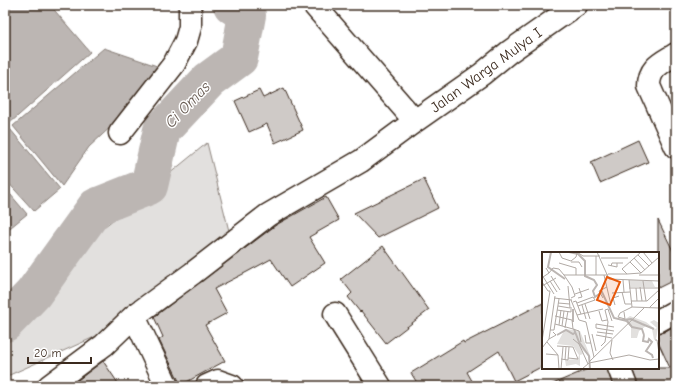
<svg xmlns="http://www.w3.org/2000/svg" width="681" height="391" viewBox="0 0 681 391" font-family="'Comic Neue',sans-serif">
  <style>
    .green { fill: #e2e0de; stroke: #8e857e }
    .water { fill: #bcb6b3; stroke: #887e77 }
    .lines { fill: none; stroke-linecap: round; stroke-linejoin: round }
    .river { stroke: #bcb6b3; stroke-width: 38 }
    .building { fill: #cfcac7; stroke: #3b2a1e }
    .minor-casing { stroke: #3b2a1e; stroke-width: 25 }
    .minor { stroke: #fff; stroke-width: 22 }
    .labels { text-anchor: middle; stroke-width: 3; stroke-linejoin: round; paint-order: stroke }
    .street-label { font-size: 15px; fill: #3b2a1e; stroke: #fff }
    .water-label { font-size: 16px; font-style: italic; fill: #685b52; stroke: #fff }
    .inset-river { fill: none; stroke: #bcb6b3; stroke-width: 2 }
    .inset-road { fill: none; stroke: #b1aaa5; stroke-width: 1 }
    .view { fill: #e8590c; fill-opacity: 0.15; stroke: #e8590c; stroke-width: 2 }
    .inset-edge { fill: none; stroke: #3b2a1e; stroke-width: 2 }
  </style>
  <rect width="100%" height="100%" fill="#fff"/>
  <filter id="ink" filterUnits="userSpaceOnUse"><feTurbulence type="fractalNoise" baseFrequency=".025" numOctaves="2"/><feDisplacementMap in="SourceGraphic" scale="8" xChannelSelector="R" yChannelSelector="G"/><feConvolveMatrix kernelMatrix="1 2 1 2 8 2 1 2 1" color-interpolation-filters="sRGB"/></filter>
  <g filter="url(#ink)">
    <!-- green -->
    <path class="green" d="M207,143L229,231L99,335L5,377V299L109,223Z"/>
    <!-- water -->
    <path class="water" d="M5,5H50L90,52L10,123L5,114Z
      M104,48L160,67L115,123L89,147L62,186L13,126Z
      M5,123L60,189L34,211L5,179Z
      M5,188L27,214L5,232Z"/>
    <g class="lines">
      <!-- river -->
      <path class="river" d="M5,323L33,294L96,207L149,186L162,130L209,80L239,58L247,15L232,5"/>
    </g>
    <!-- building -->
    <path class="building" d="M284,88L303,130L275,143L267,124L249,132L235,101L259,90L263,98Z
      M638,140L648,162L600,183L591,162Z
      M424,179L438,208L378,238L354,213Z
      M326,197L339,220L309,237L325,263L290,287L271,259L247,272L214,289L227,313L205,325L225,361L181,385L159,340L163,337L154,317L276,225Z
      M658,220L676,257V279L658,288Z
      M383,246L429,310L386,343L361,311L360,312L348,297L352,293L341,279Z
      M543,303V366L514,381L499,351L467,372L475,386H419L411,373L463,341L464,343Z
      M676,325V386H638L632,368H670L658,342V333L664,332Z
      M103,361L120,386H70Z
      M590,368H607L612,384L608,386H548Z"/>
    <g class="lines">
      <defs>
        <path id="minor" d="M314,5L415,121
          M676,54C662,63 649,67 649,86L676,147
          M120,133L174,64L186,41L190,27V5
          M335,314L380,386
          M134,316L167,386
          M658,321L676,311
          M619,368L626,386
          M49,386L104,345L134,316L193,273L268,215L361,161L415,121L482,74L509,52L576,5
          M207,386L218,381L232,386"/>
      </defs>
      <!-- minor casing -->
      <use href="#minor" class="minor-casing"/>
      <!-- minor -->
      <use href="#minor" class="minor"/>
    </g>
  </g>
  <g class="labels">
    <!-- street labels -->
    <g class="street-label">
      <text transform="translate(486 70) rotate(-36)" y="5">Jalan Warga Mulya I</text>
    </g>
    <!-- water labels -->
    <g class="water-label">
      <text transform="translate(187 104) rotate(-46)" y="6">Ci Omas</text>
    </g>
  </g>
  <!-- overview -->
  <g transform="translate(542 252)">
    <rect width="117" height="117" fill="#fff"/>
    <path d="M87,28L110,29L113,35H87ZM88,64L104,70L113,77L115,76L108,70L112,68L117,71L114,87L112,88L110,77L104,74L97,79L95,86H89V75L82,68ZM23,77L38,79L49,106L39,97L41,102L38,103V114L34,112L24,114L23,108L36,107L37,103L31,94L15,92Z" fill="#e2e0de"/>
    <path class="inset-river" d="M9,0L6,15L23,27M27,0L36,2L43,9V24L52,28L55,33L51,39L53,45L60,40L72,66L85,69L90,75L100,77L102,83M82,68L89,67L100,72M31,70V57M100,72L112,77M32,77L37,90L47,104L48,117M15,83L24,78L31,82L34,80M102,83L101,89L106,90L107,87L110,90L104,99L110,103L111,106"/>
    <path class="inset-road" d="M17,0L20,6L29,9L34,5L35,1M35,0L41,4H58M55,0L67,27L117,29M55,0H93M99,0L80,17L85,22L99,21L117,5M101,0L110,11M96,3L107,14M54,4V23M59,6H86M92,6L103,18M29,10H37L40,15M88,10L99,21M17,11L34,16V23M66,13L75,15V11M69,14L70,11H81M7,21L11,16L17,17L22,23H66M66,22H85M0,23L12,42M22,23L30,35L33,44L29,46M62,23L69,53M97,23H117M9,24L18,38M1,25L7,21L4,16M81,28L82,40M87,28L90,55M8,29L15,40M101,29L104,49M0,30L6,39H8M0,34L14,26M98,35L100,49M87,36H117M94,36L95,49M80,40L83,52H89M70,41L88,40M33,42L47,37M12,46L30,48M36,46L40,45L37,36M61,46L57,39L65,35M29,48L37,68L44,70L52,105M89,49H105L117,38M31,50L34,49L39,62M16,51L28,52M35,51L51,45L53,48L36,54M43,52L48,67M40,53L44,67M73,53L71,46L77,44M16,54L28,56L26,34M107,56L117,46M15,58L29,60V55M57,59L60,69L65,68M82,60L83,67L76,65L78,61L90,55L117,56M35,63L61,57M13,64L30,68M13,72L31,77L30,68M17,73L19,58M20,74L22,59M23,76L26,59M31,77L37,79L39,90M8,78H12L17,47M72,79L54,76V72L72,75M55,80L71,82M50,82L54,99M43,83L44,91H49M54,83L70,86M7,87L14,83L11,80M31,87L37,92L46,112M70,88L68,101L71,108M113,88H115L117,101M0,89L8,39M5,90L16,103L17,117M15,94L31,95L36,107L26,106M59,94L63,90L66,70L63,58L66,57L70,69M0,96L7,87L13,44M4,102L16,103M19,107L26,108L27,95M23,108L24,95M47,110L102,56M19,117L21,95M40,117L47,111L87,103L108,108L117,107"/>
    <path class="view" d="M65,25L78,30L68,53L55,48Z"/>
    <rect width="117" height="117" class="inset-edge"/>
  </g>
  <!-- margin -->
  <rect width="681" height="391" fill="none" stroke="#fff" stroke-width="20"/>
  <rect x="10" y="10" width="661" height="371" fill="none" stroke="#3b2a1e" stroke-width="1.5" filter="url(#ink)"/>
  <!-- scale -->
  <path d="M28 357v6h63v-6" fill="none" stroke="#3b2a1e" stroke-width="2"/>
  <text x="34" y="357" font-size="12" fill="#3b2a1e" stroke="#ffffff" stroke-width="3" paint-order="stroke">20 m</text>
</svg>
